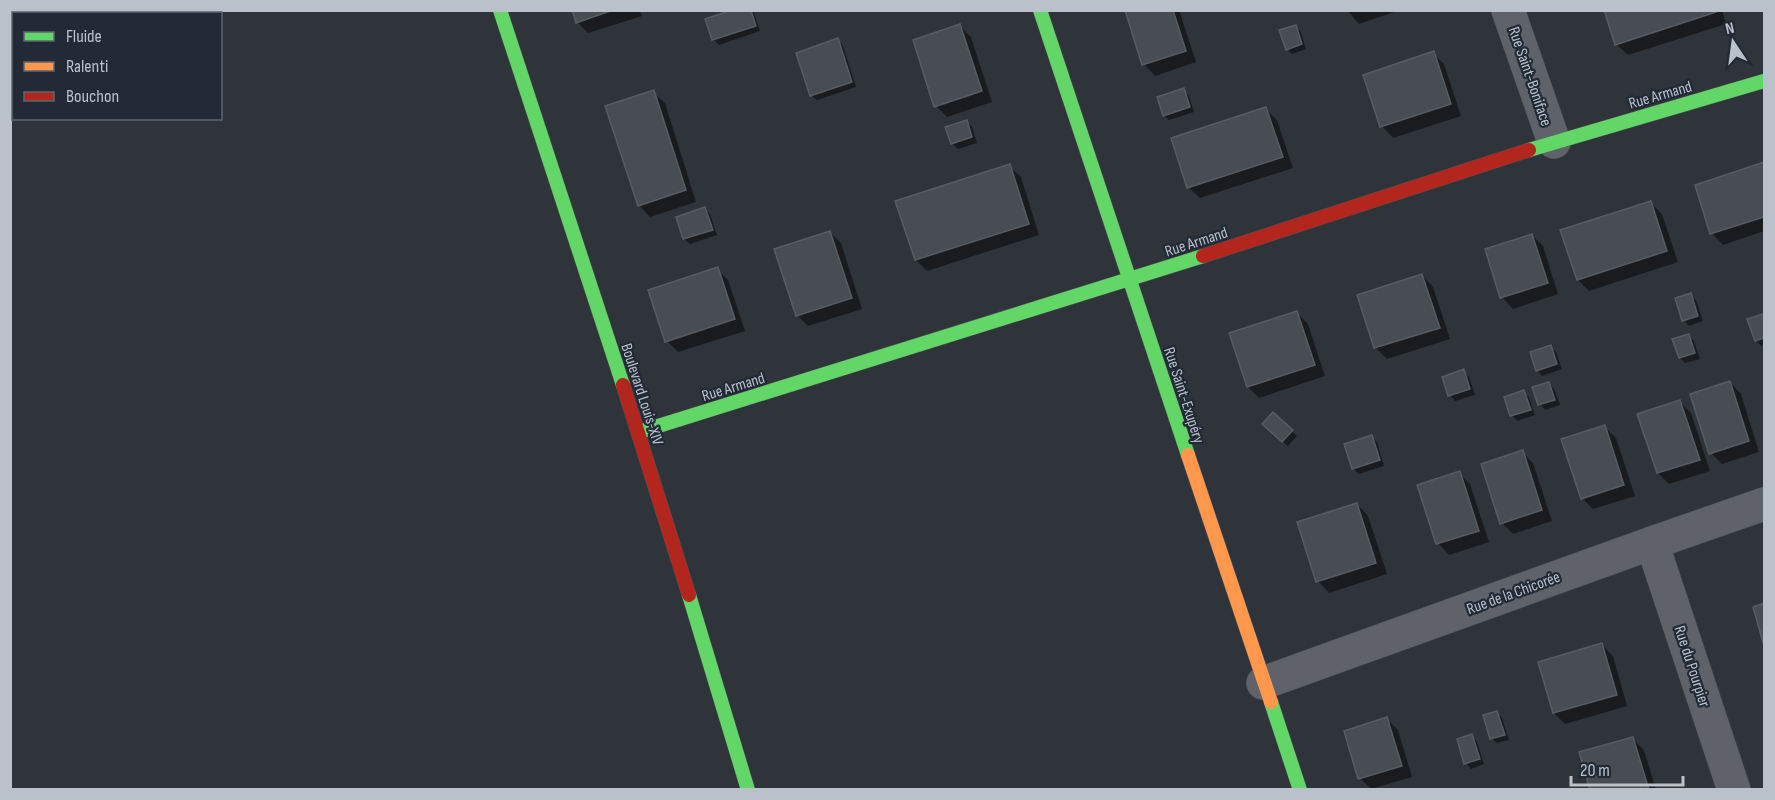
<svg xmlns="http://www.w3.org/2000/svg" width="1775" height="800" viewBox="0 0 1775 800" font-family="'Sofia Sans Condensed',sans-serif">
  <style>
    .shadow { fill: #0007 }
    .building { fill: #484d53; stroke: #575c63; stroke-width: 1.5 }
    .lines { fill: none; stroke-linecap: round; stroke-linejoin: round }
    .street-casing { stroke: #4c5056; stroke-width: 34 }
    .fast-casing { stroke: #4c5056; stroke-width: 15 }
    .slow-casing { stroke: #4c5056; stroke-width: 15 }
    .jam-casing { stroke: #4c5056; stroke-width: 15 }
    .street { stroke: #5f6269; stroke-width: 33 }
    .fast { stroke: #63d668; stroke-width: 14 }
    .slow { stroke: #ff974d; stroke-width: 14 }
    .jam { stroke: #b3261e; stroke-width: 14 }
    .labels { text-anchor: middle; stroke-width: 4.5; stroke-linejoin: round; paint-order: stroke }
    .street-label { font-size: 16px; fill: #bac1cb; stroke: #212a36 }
  </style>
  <rect width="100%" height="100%" fill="#2f343b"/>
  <!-- shadow -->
  <path class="shadow" d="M573,10H640L642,16L588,33L577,22Z
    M737,10H753L760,31L719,45L713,39Z
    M1126,10H1179L1196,62L1155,76L1144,64Z
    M1347,10H1400L1359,24Z
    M1605,10H1722L1726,24L1628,55L1616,44Z
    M960,26L971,37L992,102L947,117L936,106Z
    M1295,26L1301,32L1306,49L1292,54L1287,49Z
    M838,40L843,46L856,87L817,100L811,95Z
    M1433,53L1444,64L1461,116L1393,138L1382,126Z
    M1183,90L1189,96L1194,112L1169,120L1164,115Z
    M653,92L665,103L696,202L650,217L639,205Z
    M1266,109L1277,120L1293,168L1200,198L1188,187Z
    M967,122L972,127L977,143L958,149L952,143Z
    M1764,164V231L1723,245L1712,233L1696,186Z
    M1009,166L1021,177L1039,235L927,271L916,260Z
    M1651,203L1662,214L1678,262L1589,291L1578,280L1562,231Z
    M705,209L710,214L717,235L690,244L684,239Z
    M830,232L841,243L862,309L808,326L797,315Z
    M1532,235L1543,246L1558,294L1513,309L1502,297Z
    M717,269L728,280L745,331L678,352L667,341Z
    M1422,275L1433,287L1450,339L1387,359L1376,348L1359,296Z
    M1690,295L1696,300L1703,321L1689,326L1684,320Z
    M1297,313L1308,324L1325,376L1259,398L1248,387L1231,334Z
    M1762,316L1764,318V345L1761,346L1756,340Z
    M1689,335L1694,341L1700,359L1685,363L1680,358Z
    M1551,347L1556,352L1562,369L1542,376L1537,370Z
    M1463,371L1469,377L1475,395L1455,401L1450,395Z
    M1730,382L1741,394L1759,452L1722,464L1711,453Z
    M1549,384L1554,389L1560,405L1545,410L1540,404Z
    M1524,392L1529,397L1535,415L1517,421L1512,415Z
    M1680,402L1691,413L1710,471L1669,484L1658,473Z
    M1605,427L1616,438L1635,496L1593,509L1582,498Z
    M1270,430L1292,431L1297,436L1288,446Z
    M1372,437L1377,442L1384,466L1359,474L1353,468Z
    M1522,452L1533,463L1552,521L1513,534L1502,523Z
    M1459,473L1470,484L1489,542L1449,555L1438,543Z
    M1357,504L1368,516L1387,574L1329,593L1318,581Z
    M1602,645L1613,656L1627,706L1565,724L1554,713Z
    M1497,713L1502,718L1509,740L1497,743L1491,738Z
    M1387,719L1398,730L1412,777L1371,789L1360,778Z
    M1472,736L1477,742L1484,764L1471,769L1466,763Z
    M1632,738L1644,750L1656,790H1591Z"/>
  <!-- building -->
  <path class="building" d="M572,10H613L576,23Z
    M732,10H751L756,26L712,40L705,19Z
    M1125,10H1173L1186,51L1142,65Z
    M1604,10H1715L1716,12L1615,45Z
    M960,24L982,91L934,107L913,40Z
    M1296,25L1302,44L1286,50L1279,30Z
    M838,38L852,82L810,96L796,53Z
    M1434,51L1451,104L1380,127L1363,75Z
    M1184,88L1190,107L1163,116L1157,97Z
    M654,90L686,190L638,206L605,106Z
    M1266,107L1283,157L1187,188L1171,138Z
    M967,120L972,137L951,144L945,127Z
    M1764,162V217L1710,234L1695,185Z
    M1010,164L1029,224L915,260L895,201Z
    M1651,201L1667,251L1577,280L1560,230Z
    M705,207L713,230L683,239L676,217Z
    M830,231L852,298L796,316L774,249Z
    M1532,234L1548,283L1500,298L1485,249Z
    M718,267L735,319L665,342L648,290Z
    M1422,274L1440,328L1374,348L1357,295Z
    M1691,293L1698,316L1682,321L1675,298Z
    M1297,311L1315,365L1247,387L1229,333Z
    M1763,314L1764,320V338L1755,341L1747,319Z
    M1689,334L1695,353L1679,358L1672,339Z
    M1551,345L1557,364L1536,371L1530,352Z
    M1464,369L1470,389L1448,396L1442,377Z
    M1730,381L1749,441L1709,454L1690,394Z
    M1549,382L1555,400L1538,405L1532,387Z
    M1524,390L1531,410L1510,416L1504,397Z
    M1680,400L1700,460L1657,473L1637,414Z
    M1273,412L1293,430L1282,442L1262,424Z
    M1605,425L1624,485L1581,499L1561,439Z
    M1372,435L1380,460L1352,469L1344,444Z
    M1523,450L1542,510L1500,524L1481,464Z
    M1460,471L1479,531L1436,544L1417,485Z
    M1357,503L1376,563L1316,582L1297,522Z
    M1764,603V646L1753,607Z
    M1602,643L1617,695L1553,713L1538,662Z
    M1497,711L1505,735L1490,739L1483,715Z
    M1387,717L1402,766L1358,779L1344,731Z
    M1472,734L1480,759L1464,764L1457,739Z
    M1633,737L1649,790H1590L1579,752Z"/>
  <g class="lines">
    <defs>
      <path id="street" d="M1508,10L1554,142
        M1652,543L1734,790
        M1263,683L1652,543L1764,504"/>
      <path id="fast" d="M500,10L623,385
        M1040,10L1188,455
        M1529,150L1764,81
        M639,432L1203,256
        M689,595L748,790
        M1271,702L1300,790"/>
      <path id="slow" d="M1188,455L1271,702"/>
      <path id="jam" d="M1203,256L1529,150
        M623,385L689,595"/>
    </defs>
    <!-- street casing -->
    <use href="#street" class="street-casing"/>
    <!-- fast casing -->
    <use href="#fast" class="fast-casing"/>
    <!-- slow casing -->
    <use href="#slow" class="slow-casing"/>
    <!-- jam casing -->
    <use href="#jam" class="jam-casing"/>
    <!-- street -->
    <use href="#street" class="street"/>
    <!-- fast -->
    <use href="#fast" class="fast"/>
    <!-- slow -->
    <use href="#slow" class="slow"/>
    <!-- jam -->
    <use href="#jam" class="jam"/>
  </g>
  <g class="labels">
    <!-- street labels -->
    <g class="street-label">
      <text transform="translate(1531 76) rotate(71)" y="6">Rue Saint-Boniface</text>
      <text transform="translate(1660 94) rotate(-16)" y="6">Rue Armand</text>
      <text transform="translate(1196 241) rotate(-18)" y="6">Rue Armand</text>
      <text transform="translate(733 386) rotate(-17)" y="6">Rue Armand</text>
      <text transform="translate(643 394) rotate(72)" y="6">Boulevard Louis-XIV</text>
      <text transform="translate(1185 395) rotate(72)" y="6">Rue Saint-Exupéry</text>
      <text transform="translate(1513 592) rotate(-20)" y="6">Rue de la Chicorée</text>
      <text transform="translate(1693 666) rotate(72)" y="6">Rue du Pourpier</text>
    </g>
  </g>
  <!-- border -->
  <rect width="1775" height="800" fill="none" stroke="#bac1cb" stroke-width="24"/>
  <!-- legend -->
  <rect x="12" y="12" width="210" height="108" fill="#212a36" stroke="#5e6672" stroke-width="1.5"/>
  <rect x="24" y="32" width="30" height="9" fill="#63d668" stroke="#5e6672" stroke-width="1.5"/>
  <text x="66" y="42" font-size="18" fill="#bac1cb">Fluide</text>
  <rect x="24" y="62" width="30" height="9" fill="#ff974d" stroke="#5e6672" stroke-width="1.5"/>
  <text x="66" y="72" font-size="18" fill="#bac1cb">Ralenti</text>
  <rect x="24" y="92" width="30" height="9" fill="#b3261e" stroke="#5e6672" stroke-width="1.5"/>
  <text x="66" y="102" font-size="18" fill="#bac1cb">Bouchon</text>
  <!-- north arrow -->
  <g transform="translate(1733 42) rotate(347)" stroke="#212a36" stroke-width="4.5" paint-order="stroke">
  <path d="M0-4.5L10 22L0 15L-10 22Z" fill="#bac1cb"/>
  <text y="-9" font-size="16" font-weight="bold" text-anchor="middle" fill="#bac1cb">N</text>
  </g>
  <!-- scale -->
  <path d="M1571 776v9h112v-9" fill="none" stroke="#bac1cb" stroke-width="3"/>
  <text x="1580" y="776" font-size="18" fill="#bac1cb" stroke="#212a36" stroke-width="4.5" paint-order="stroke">20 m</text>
</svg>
